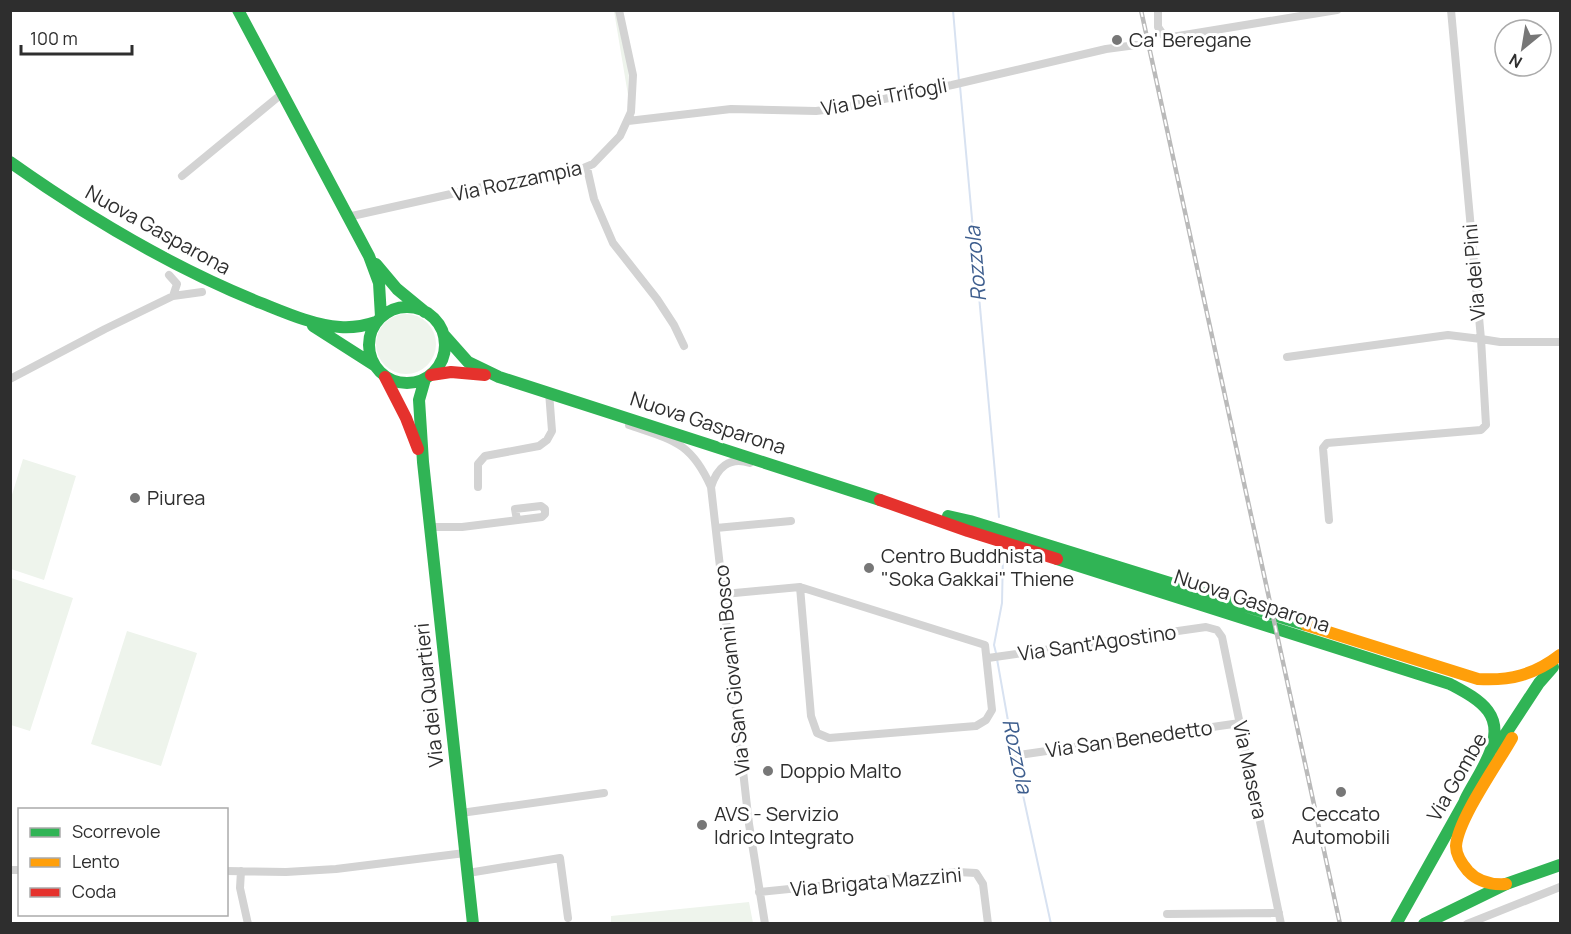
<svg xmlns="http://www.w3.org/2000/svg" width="1571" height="934" viewBox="0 0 1571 934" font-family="Manrope,sans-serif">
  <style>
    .green { fill: #eef4ec }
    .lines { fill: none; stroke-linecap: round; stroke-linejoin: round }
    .stream { stroke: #d8e2f1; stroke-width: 2 }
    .street { stroke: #d3d3d3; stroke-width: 8 }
    .fast { stroke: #30b455; stroke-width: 12 }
    .slow { stroke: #ff9f0a; stroke-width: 12 }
    .jam { stroke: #e5322d; stroke-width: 12 }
    .rail-casing { stroke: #bababa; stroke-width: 4.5 }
    .rail { stroke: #fff; stroke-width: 2; stroke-dasharray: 7; stroke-linecap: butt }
    .poi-dot { fill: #777; stroke: #fff; stroke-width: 2 }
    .labels { text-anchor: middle; stroke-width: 6; stroke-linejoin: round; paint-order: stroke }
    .poi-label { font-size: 20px; fill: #2e2e2e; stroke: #fff; text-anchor: start }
    .street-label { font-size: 20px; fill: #2e2e2e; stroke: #fff }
    .water-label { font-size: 21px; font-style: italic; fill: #3e5e8e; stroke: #fff }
  </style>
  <rect width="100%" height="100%" fill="#fff"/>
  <!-- green -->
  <path class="green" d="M614,11H618L629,65L628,95Z
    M376 344a30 30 0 1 1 60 0a30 30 0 1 1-60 0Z
    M23,459L76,476L44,580L11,569V498Z
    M11,578L73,598L30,731L11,725Z
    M127,631L197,653L161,766L91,744Z
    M749,902L753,923H611V916Z"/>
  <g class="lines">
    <!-- stream -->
    <path class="stream" d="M953,10L959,81
      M960,86L999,517
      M996,653L994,645L1002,603L1003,553
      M997,659L1013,749L1051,924"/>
    <!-- street -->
    <path class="street" d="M1158,10V27L1164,36L1172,37L1337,10
      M628,121L731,109L816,111L840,108L952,85L1106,49L1136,45
      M587,168L594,199L613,243L657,299L674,325L684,346
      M182,176L278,97L283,96
      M347,214L352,216L505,182L574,172L593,164L620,136L631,112L633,75L619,10
      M169,275L177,284L173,296
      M1287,357L1448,335L1481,339L1451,10
      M10,379L105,329L173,296L202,292
      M629,425C673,440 691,442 711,487L749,824L765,924
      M478,487V464L485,456L539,446L547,440L552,431L549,392
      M711,487C717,468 729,456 750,463
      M1329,520L1323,448L1327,443L1481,430L1486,425L1481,339L1500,342H1560
      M431,527H462L542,517L545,514V509L541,506L515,509L517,520
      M716,528L791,521
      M724,594L800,587L985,645L992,710L986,720L976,726L829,738L817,733L811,716L800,587
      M988,658L1206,627L1217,630L1222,637L1281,924
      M1019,755L1240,723
      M461,813L604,793
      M10,870H20
      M226,871L286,872L336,869L465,853
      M241,871L240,888L248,924
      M468,873L560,858L568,918
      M759,892L958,872L976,873L983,884L988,924
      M1167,914L1279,913
      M1467,924L1560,887"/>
    <!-- fast -->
    <path class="fast" d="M238,10L369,256L379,283L381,317
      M10,162C89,218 171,267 261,303C286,313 313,325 340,327C353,328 364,326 376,322
      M376,264L397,289L425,312
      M369 345a38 38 0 1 1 76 0a38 38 0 1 1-76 0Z
      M313,326L374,365
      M444,335L468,362L499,377L880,500
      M425,379L419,400L423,462L473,924
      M948,516L970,521L1306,625
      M1057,559L1450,684C1463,691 1479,699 1488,711C1508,738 1477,775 1465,800
      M1497,747L1539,683L1553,667
      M1396,924L1470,792
      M1424,924L1506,884L1560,865"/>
    <!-- slow -->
    <path class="slow" d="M1306,625L1478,679C1510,681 1534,675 1560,655
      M1506,884C1491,885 1478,882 1468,871C1462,864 1456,855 1456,846C1458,819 1498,763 1512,738"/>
    <!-- jam -->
    <path class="jam" d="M431,375L451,372L485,375
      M385,377L406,418L418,449
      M880,500L968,531L1057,559"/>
    <defs>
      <path id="rail" d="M1141,10L1340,924"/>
    </defs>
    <!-- rail casing -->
    <use href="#rail" class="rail-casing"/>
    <!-- rail -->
    <use href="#rail" class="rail"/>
  </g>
  <!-- markers -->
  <g class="poi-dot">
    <circle cx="1117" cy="40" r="6"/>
    <circle cx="135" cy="498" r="6"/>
    <circle cx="869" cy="568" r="6"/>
    <circle cx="768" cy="771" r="6"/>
    <circle cx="1341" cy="792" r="6"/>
    <circle cx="702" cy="825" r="6"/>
  </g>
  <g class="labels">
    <!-- poi labels -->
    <g class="poi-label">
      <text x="1129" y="47">Ca' Beregane</text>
      <text x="147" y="505">Piurea</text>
      <text x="881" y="563">Centro Buddhista<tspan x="881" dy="23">"Soka Gakkai" Thiene</tspan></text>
      <text x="780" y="778">Doppio Malto</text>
      <text x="714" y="821">AVS - Servizio<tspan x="714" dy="23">Idrico Integrato</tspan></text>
      <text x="1341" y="821" text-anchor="middle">Ceccato<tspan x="1341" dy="23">Automobili</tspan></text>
    </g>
    <!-- street labels -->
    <g class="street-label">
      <text transform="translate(884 97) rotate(-11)" y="7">Via Dei Trifogli</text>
      <text transform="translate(517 181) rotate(-12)" y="7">Via Rozzampia</text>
      <text transform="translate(158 230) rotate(29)" y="7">Nuova Gasparona</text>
      <text transform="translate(1474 272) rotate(-95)" y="7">Via dei Pini</text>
      <text transform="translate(708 423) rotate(18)" y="7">Nuova Gasparona</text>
      <text transform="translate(1252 601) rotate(18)" y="7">Nuova Gasparona</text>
      <text transform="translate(1097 643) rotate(-8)" y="7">Via Sant'Agostino</text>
      <text transform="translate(732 670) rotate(-96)" y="7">Via San Giovanni Bosco</text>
      <text transform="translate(429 695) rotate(-96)" y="7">Via dei Quartieri</text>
      <text transform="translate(1129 739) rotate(-8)" y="7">Via San Benedetto</text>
      <text transform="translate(1250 770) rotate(78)" y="7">Via Masera</text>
      <text transform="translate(1457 777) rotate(-60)" y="7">Via Gombe</text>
      <text transform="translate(876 882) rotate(-5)" y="7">Via Brigata Mazzini</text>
    </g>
    <!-- water labels -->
    <g class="water-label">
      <text transform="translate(976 264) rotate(-95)" y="7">Rozzola</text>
      <text transform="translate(1017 756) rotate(78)" y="7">Rozzola</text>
    </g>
  </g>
  <!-- border -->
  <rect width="1571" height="934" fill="none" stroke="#2e2e2e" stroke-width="24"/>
  <!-- legend -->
  <rect x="18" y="808" width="210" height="108" fill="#ffffff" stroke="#ababab" stroke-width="1.5"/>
  <rect x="30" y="828" width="30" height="9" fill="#30b455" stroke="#ababab" stroke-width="1.5"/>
  <text x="72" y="838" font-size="18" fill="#2e2e2e">Scorrevole</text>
  <rect x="30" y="858" width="30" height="9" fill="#ff9f0a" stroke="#ababab" stroke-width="1.5"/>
  <text x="72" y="868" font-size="18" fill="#2e2e2e">Lento</text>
  <rect x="30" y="888" width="30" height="9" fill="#e5322d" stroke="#ababab" stroke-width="1.5"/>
  <text x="72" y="898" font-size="18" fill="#2e2e2e">Coda</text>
  <!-- north arrow -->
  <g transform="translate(1523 48) rotate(210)"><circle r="28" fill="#ffffff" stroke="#ababab" stroke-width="1.5"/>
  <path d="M0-4.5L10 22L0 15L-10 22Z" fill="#777777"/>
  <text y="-9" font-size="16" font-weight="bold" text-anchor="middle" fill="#2e2e2e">N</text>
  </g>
  <!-- scale -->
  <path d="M21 45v9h111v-9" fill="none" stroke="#2e2e2e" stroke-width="3"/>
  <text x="30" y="45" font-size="18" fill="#2e2e2e" stroke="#ffffff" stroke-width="4.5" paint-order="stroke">100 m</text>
</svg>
